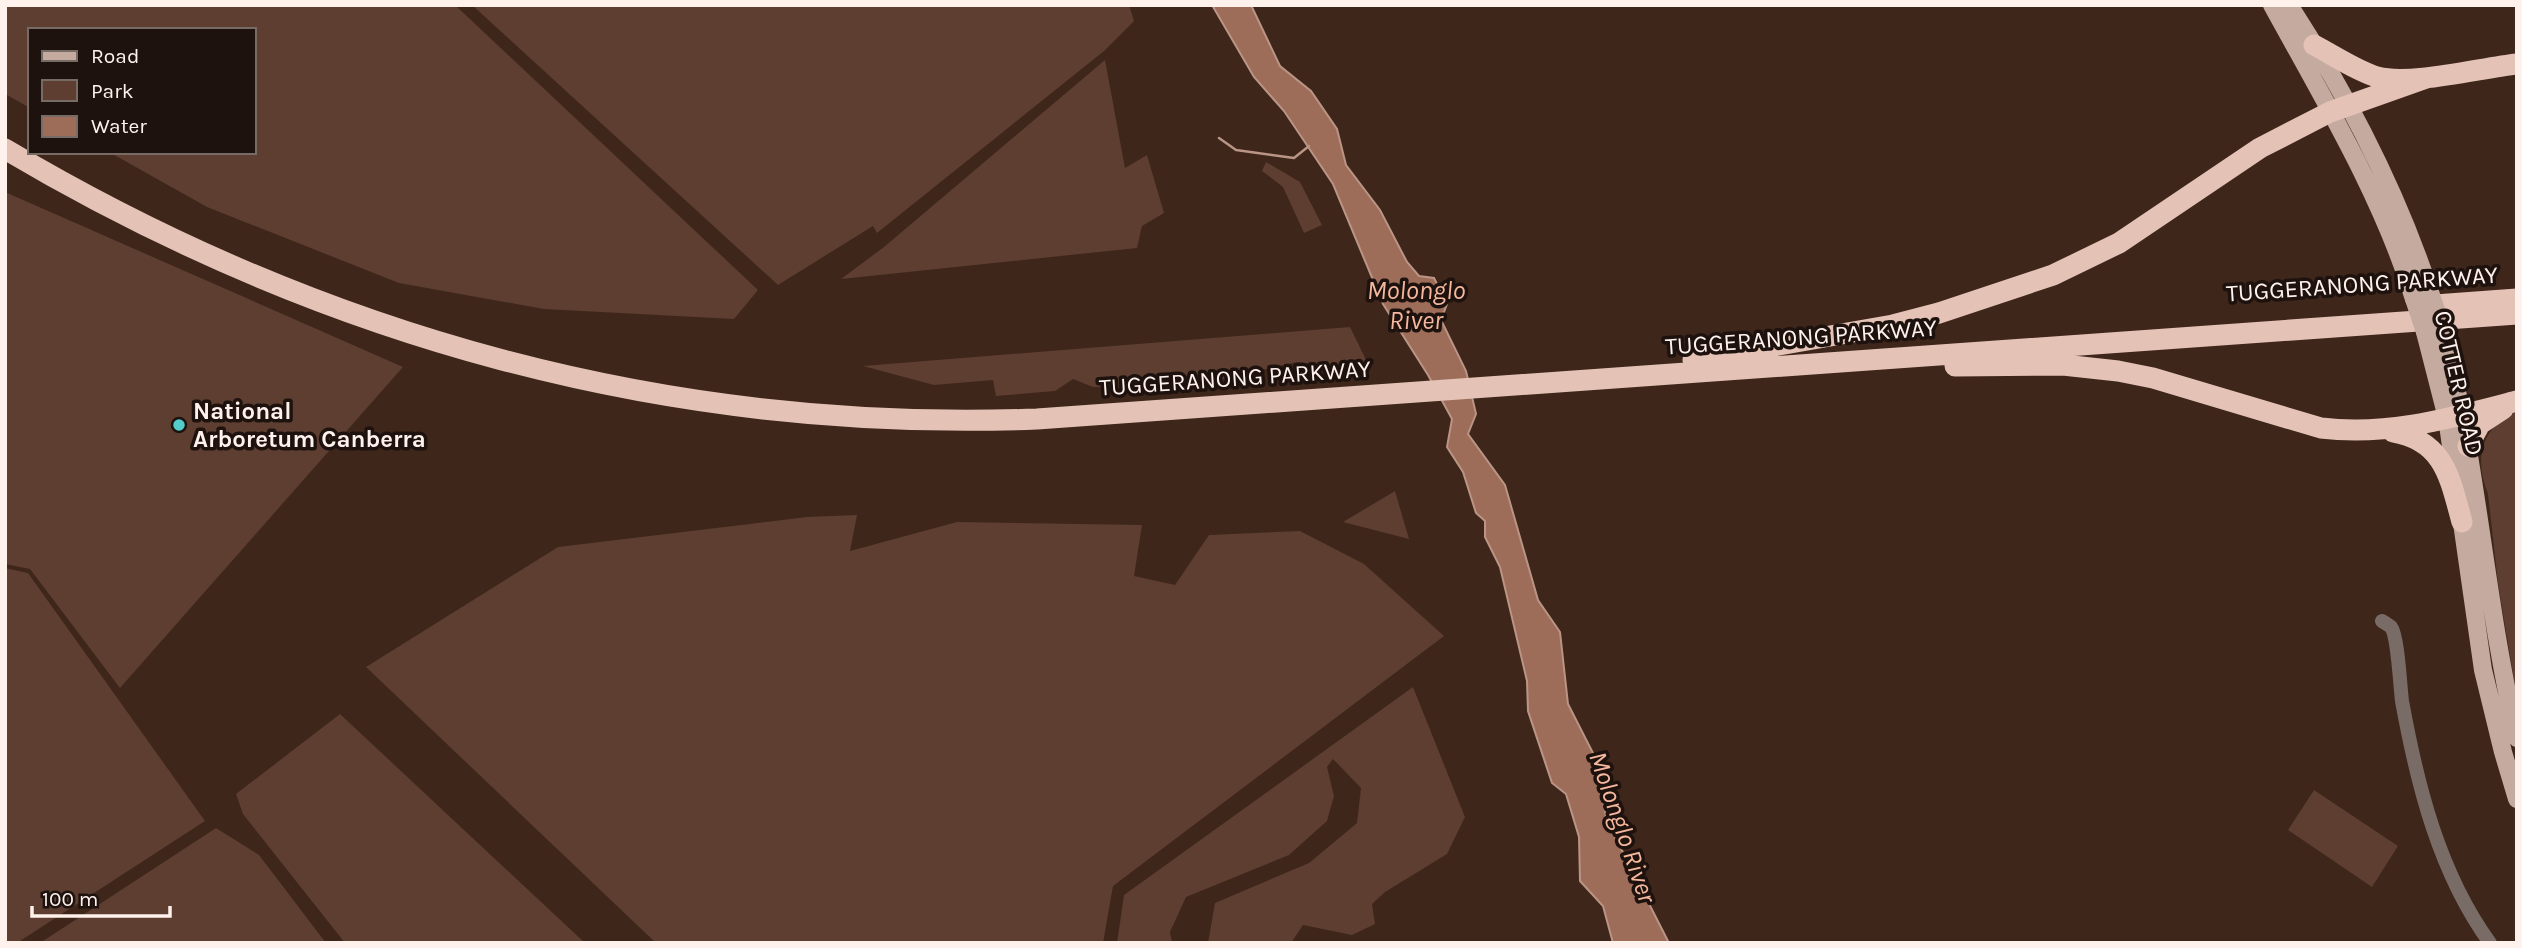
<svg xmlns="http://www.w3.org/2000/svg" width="2522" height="948" viewBox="0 0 2522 948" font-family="Karla,sans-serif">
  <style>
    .green { fill: #5d3e30 }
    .water { fill: #9d6d59; stroke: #ba9585; stroke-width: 2 }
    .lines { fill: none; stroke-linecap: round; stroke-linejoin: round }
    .stream { stroke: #ba9585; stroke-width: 2.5 }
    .minor { stroke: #796c66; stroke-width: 14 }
    .major { stroke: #c5aa9f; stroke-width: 18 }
    .highway { stroke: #e4c3b6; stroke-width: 21 }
    .major-bridge { stroke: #c5aa9f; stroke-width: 18 }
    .poi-dot { fill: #52cdcc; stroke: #1d120d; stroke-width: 2.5 }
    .labels { text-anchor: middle; stroke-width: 7; stroke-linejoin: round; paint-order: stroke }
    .street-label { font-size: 24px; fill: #fff1ec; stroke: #1d120d }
    .poi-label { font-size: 24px; font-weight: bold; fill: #fff1ec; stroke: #1d120d; text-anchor: start }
    .water-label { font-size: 26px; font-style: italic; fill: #f5b89e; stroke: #1d120d }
  </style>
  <rect width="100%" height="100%" fill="#3e261b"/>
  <!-- green -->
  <path class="green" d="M5,5H455L758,290L734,319L544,309L399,283L207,207L109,152H254V30H30V108L5,94Z
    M472,5H1129L1134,21L1104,51L877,233L873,226L778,285Z
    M1105,60L1125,168L1147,155L1164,213L1142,226L1137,248L841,279L884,247Z
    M1266,162L1300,182L1322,225L1304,233L1283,187L1262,171Z
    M5,192L403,367L120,688L30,569L5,564Z
    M1350,327L1369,366L1342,367L1297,362L1206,383L1163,377L1139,388L1093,387L1073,379L1055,391L996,396L993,380L934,385L863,366Z
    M2517,411V698L2498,583L2488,494C2474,459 2480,428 2517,411Z
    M1395,491L1409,539L1343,522Z
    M857,515L850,551L957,522L1142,525L1134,576L1175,585L1209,535L1300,531L1364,564L1444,636L1113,886L1103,943H656L366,667L558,547L807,517Z
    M5,568L28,573L205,821L17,943H5Z
    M1413,687L1465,817L1447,854L1385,892L1372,904L1375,924L1352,935L1303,925L1291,943H1208L1215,903L1309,863L1357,823L1361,788L1333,759L1327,767L1334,796L1327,821L1289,855L1186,897L1170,932L1172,943H1117L1124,895Z
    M340,714L585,943H345L243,814L236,794Z
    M2314,790L2398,846L2372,887L2288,830Z
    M216,828L259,855L326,943H40Z"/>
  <!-- water -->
  <path class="water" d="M1212,5H1251L1280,66L1311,91L1337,129L1346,165L1380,210L1407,262L1419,276L1434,278L1447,304L1441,320L1466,371L1476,414L1468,434L1505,485L1538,600L1560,632L1568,704L1593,753L1607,821L1669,943H1613L1603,906L1580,881L1579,837L1566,794L1552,783L1528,711L1527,681L1500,567L1485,537V521L1476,513L1463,472L1447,447L1452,419L1428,375L1383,304L1333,184L1284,111L1254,77Z"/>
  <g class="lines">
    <!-- stream -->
    <path class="stream" d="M1219,138L1236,150L1294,158L1309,146"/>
    <!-- minor -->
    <path class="minor" d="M2382,621C2382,621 2390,626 2391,627C2398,636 2400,686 2402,701C2417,784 2439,873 2490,943"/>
    <!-- major -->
    <path class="major" d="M2272,5C2324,100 2382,196 2414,299
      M2289,5C2349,98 2398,193 2432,298
      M2443,331C2478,464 2485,603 2517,738
      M2425,332L2447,418L2483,670L2503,752L2517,799"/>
    <!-- highway -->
    <path class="highway" d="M2314,45C2335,56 2355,70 2377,77C2410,86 2480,68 2517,64
      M5,149C322,337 668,433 1037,419L2517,314
      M2435,305L2517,299
      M1693,360L1893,325L1939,313L2053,275L2119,243L2260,148L2330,112L2426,78
      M1955,366L2063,365L2118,371L2153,378L2321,428C2390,436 2451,418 2517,401
      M2393,432C2445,441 2450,479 2462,522
      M2468,446L2480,424L2503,409"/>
    <!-- major-bridge -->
    <path class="major-bridge" d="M2432,298L2443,331
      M2414,299L2425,332"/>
  </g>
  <!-- markers -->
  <circle class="poi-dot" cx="179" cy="425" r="7"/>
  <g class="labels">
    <!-- street labels -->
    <g class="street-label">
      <text transform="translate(2362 284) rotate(-4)" y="8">TUGGERANONG PARKWAY</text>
      <text transform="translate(1801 337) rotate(-4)" y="8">TUGGERANONG PARKWAY</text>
      <text transform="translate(1235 378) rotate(-4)" y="8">TUGGERANONG PARKWAY</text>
      <text transform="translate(2459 383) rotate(77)" y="8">COTTER ROAD</text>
    </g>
    <!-- poi labels -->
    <g class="poi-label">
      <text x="193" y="419">National<tspan x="193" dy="28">Arboretum Canberra</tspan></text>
    </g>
    <!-- water labels -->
    <g class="water-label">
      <text x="1416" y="299">Molonglo<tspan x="1416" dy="30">River</tspan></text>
      <text transform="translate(1623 827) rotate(71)" y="9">Molonglo River</text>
    </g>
  </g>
  <!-- border -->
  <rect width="2522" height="948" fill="none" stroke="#fff1ec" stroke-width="14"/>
  <!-- legend -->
  <rect x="28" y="28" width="228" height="126" fill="#1d120d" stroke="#776b66" stroke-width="2"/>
  <rect x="42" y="51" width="35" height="10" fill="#c5aa9f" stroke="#776b66" stroke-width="2"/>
  <text x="91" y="63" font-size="21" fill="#fff1ec">Road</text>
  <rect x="42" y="80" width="35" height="21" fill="#5d3e30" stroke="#776b66" stroke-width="2"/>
  <text x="91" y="98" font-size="21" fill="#fff1ec">Park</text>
  <rect x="42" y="116" width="35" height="21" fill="#9d6d59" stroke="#776b66" stroke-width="2"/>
  <text x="91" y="133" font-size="21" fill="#fff1ec">Water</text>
  <!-- scale -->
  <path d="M32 906v10h138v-10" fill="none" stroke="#fff1ec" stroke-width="3.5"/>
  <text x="42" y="906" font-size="21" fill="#fff1ec" stroke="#1d120d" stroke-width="5" paint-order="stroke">100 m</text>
</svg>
